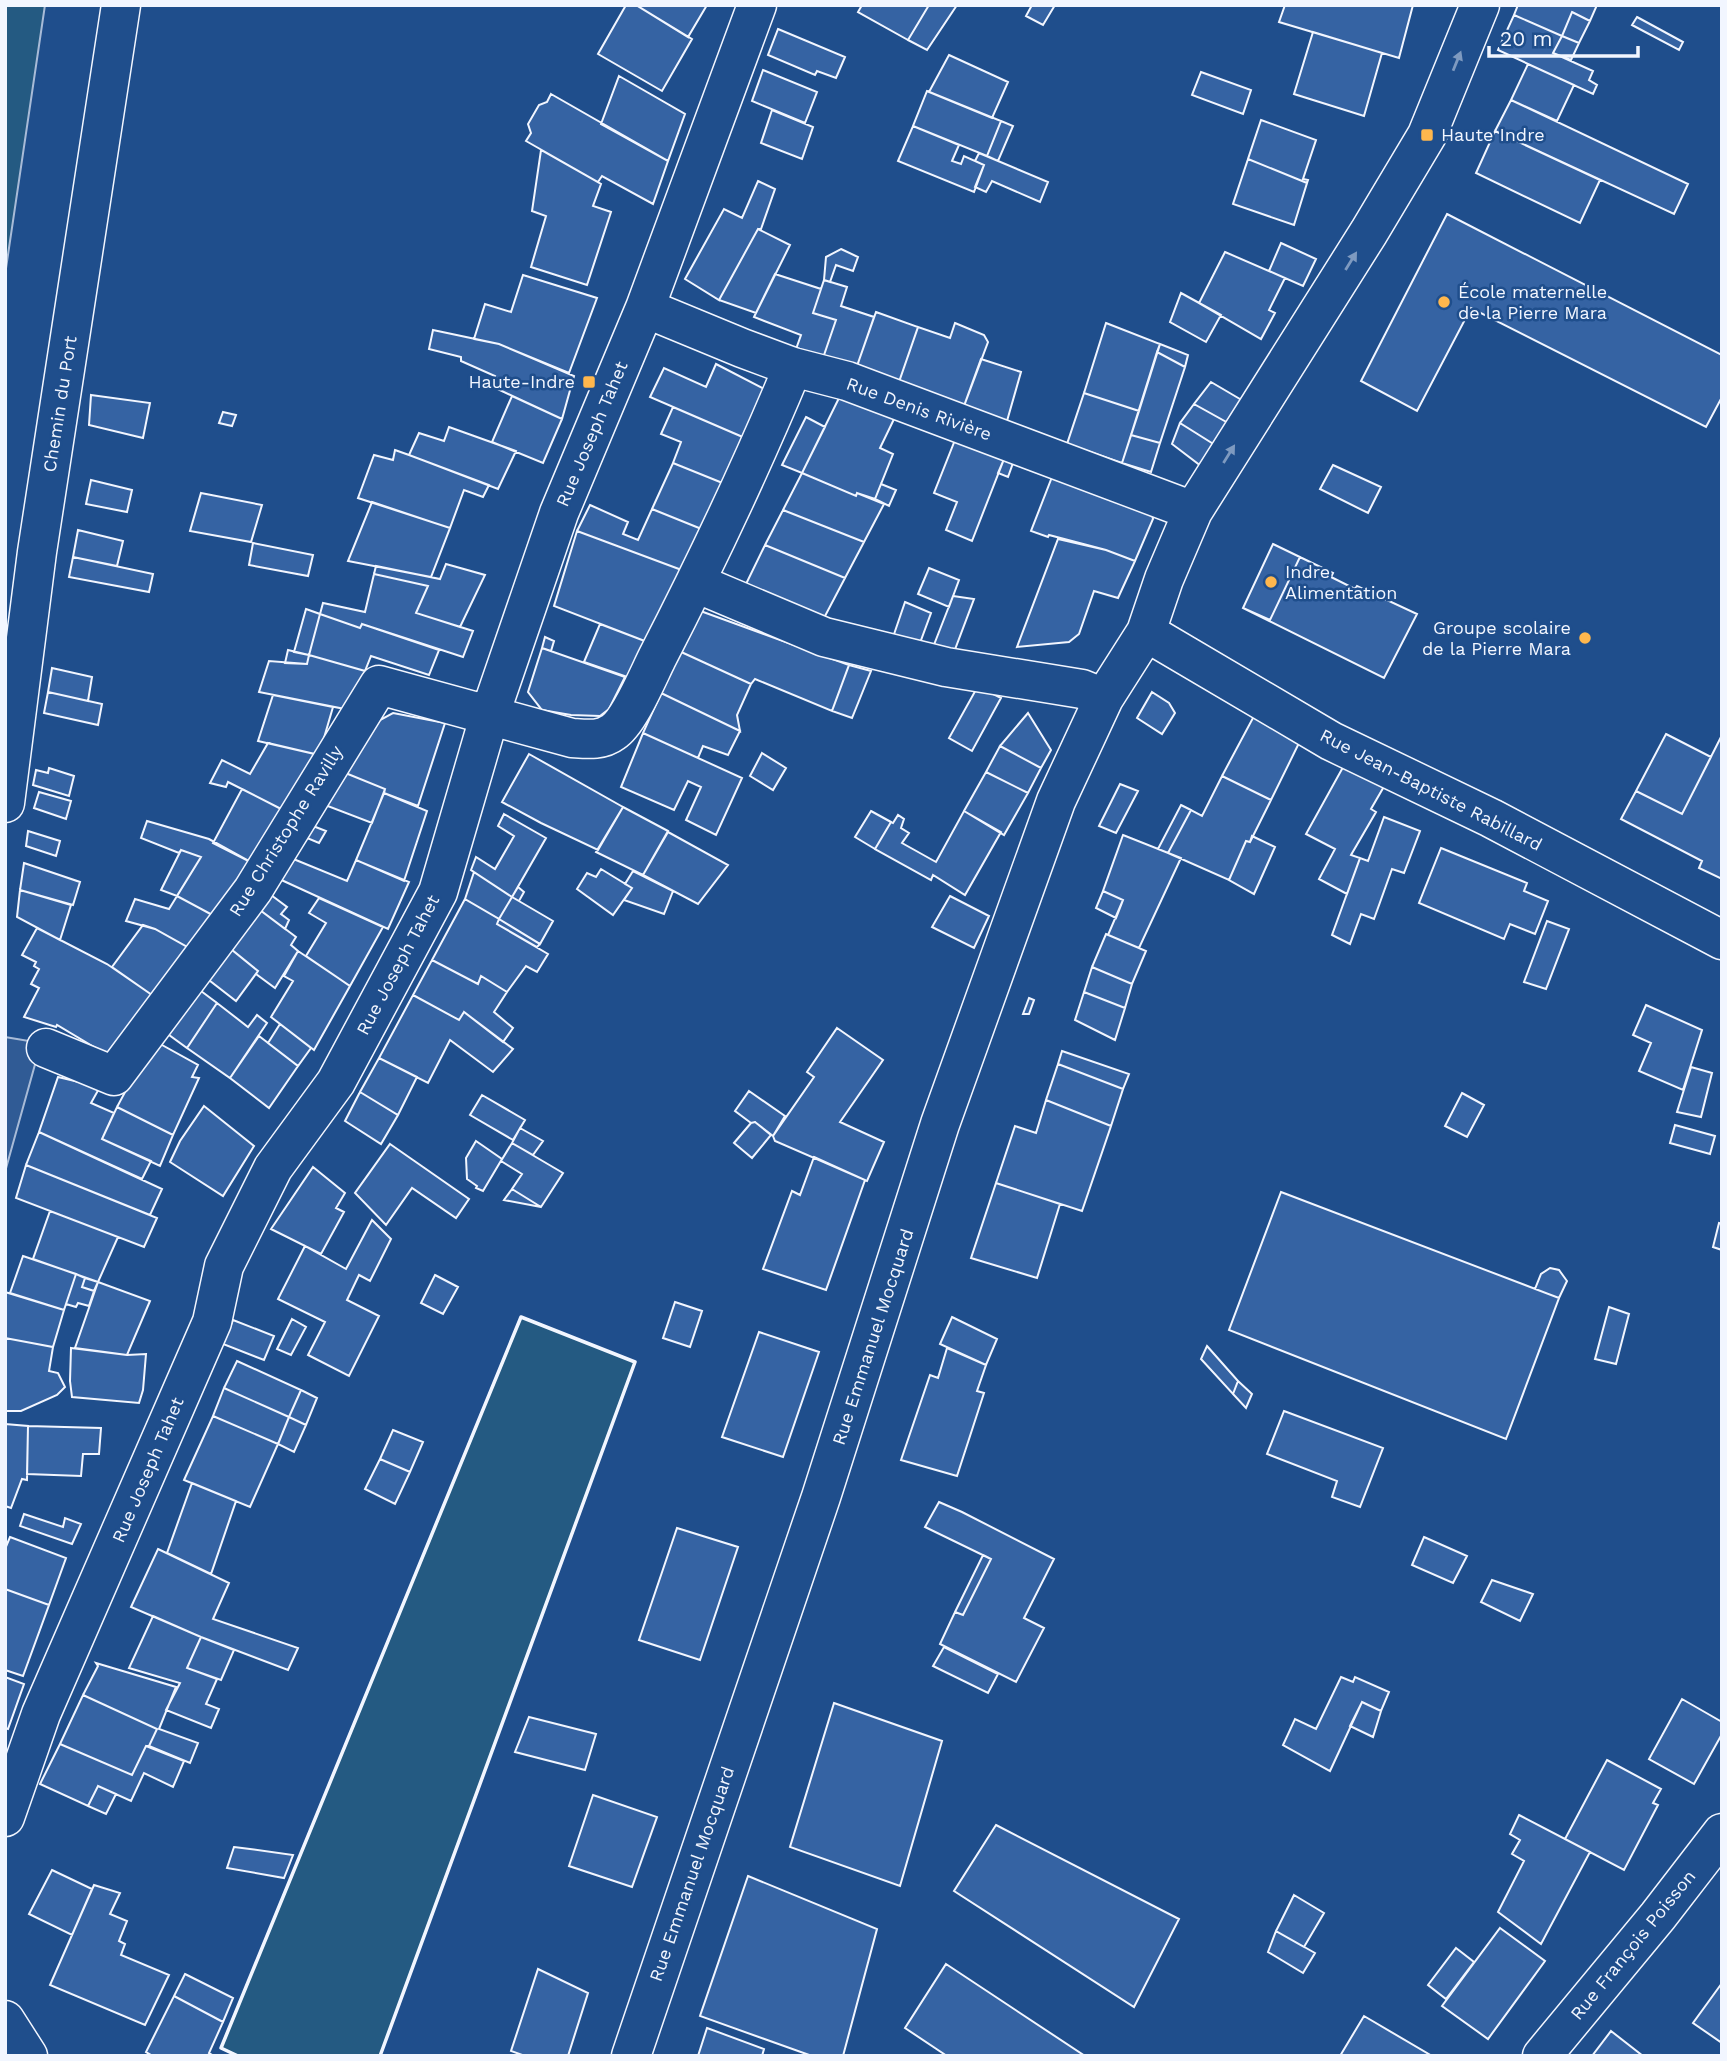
<svg xmlns="http://www.w3.org/2000/svg" width="1727" height="2061" viewBox="0 0 1727 2061" font-family="'Work Sans',sans-serif">
  <style>
    .green { fill: #245a82; stroke: #a8bbd7; stroke-width: 2 }
    .parking { fill: #305b95; stroke: #a8bbd7; stroke-width: 2 }
    .building { fill: #3563a3; stroke: #f2f6ff; stroke-width: 2 }
    .lines { fill: none; stroke-linecap: round; stroke-linejoin: round }
    .minor-casing { stroke: #f2f6ff; stroke-width: 41 }
    .minor { stroke: #1f4e8c; stroke-width: 38 }
    .wall { stroke: #f2f6ff; stroke-width: 3.5 }
    .oneway { fill: #7e9ac0 }
    .poi-dot { fill: #ffb74d; stroke: #1f4e8c; stroke-width: 2.5 }
    .labels { text-anchor: middle; stroke-width: 5; stroke-linejoin: round; paint-order: stroke }
    .poi-label { font-size: 18px; fill: #f2f6ff; stroke: #1f4e8c; text-anchor: start }
    .street-label { font-size: 18px; fill: #f2f6ff; stroke: #1f4e8c }
  </style>
  <rect width="100%" height="100%" fill="#1f4e8c"/>
  <!-- green -->
  <path class="green" d="M5,5H45L5,275Z
    M521,1317L635,1362L380,2056H238L221,2048Z"/>
  <!-- parking -->
  <path class="parking" d="M5,1037L41,1043L5,1172Z"/>
  <!-- building -->
  <path class="building" d="M626,5H636L692,39L662,91L598,54Z
    M636,5H707L688,37Z
    M862,5H929L908,40L858,12Z
    M929,5H957L927,50L908,40Z
    M1032,5H1055L1043,25L1026,16Z
    M1285,5H1413L1399,58L1279,22Z
    M1518,5H1597L1590,21L1572,12L1562,36L1514,15Z
    M1572,12L1590,21L1579,43L1562,36Z
    M1514,15L1562,36L1553,53L1593,71L1589,80L1597,85L1593,94L1498,50Z
    M1637,17L1683,42L1679,50L1632,25Z
    M778,29L845,57L836,78L817,71L815,75L768,55Z
    M1313,32L1382,53L1364,116L1294,94Z
    M1562,36L1579,43L1571,60L1553,53Z
    M949,55L1008,82L992,118L929,92Z
    M1528,64L1574,85L1557,121L1511,100Z
    M763,70L817,92L805,123L752,101Z
    M1201,72L1251,90L1243,114L1192,95Z
    M619,76L685,114L668,161L601,124Z
    M927,91L1001,121L987,156L913,126Z
    M551,94L668,161L653,204L602,176L598,182L526,141L531,133L528,124L539,105L547,102Z
    M1511,100L1688,184L1674,214L1495,131Z
    M772,110L813,127L802,159L761,143Z
    M1261,120L1316,140L1303,179L1308,180L1307,183L1248,159Z
    M1001,121L1013,126L998,161L987,156Z
    M913,126L959,145L952,161L961,164L964,156L984,165L974,192L898,161Z
    M1495,131L1600,180L1580,223L1476,173Z
    M541,150L601,184L593,206L611,212L587,285L531,267L546,216L532,211Z
    M979,153L1048,182L1040,202L992,181L986,192L975,187L984,165L975,161Z
    M1248,159L1307,183L1294,225L1233,204Z
    M758,181L775,189L761,229H758L719,300L685,279L724,209L742,218Z
    M1447,214L1722,355V397L1706,427L1471,308L1417,411L1361,381Z
    M758,229L790,245L756,313L719,300Z
    M1281,243L1316,259L1303,286L1269,271Z
    M841,249L858,257L853,271L836,265L830,282L824,280L826,257Z
    M1225,252L1285,278L1269,310L1275,313L1261,339L1199,303Z
    M775,274L821,289L813,313L836,320L823,358L796,349L801,335L754,317Z
    M523,275L597,298L569,373L499,344L474,339L485,304L511,312Z
    M824,280L847,287L841,306L874,317L857,366L823,358L836,320L813,313Z
    M1181,293L1221,315L1206,342L1170,322Z
    M876,312L918,327L899,382L857,366Z
    M955,323L984,335L988,342L964,406L899,382L918,327L950,338Z
    M1106,323L1160,344L1139,411L1084,393Z
    M433,330L499,344L574,376L562,419L491,386L495,376L461,361V357L429,349Z
    M1160,344L1188,355L1185,367L1157,352Z
    M1157,352L1185,367L1160,443L1131,435Z
    M981,359L1021,372L1007,421L964,406Z
    M716,364L766,390L745,438L650,397L664,368L706,387Z
    M1211,382L1245,402L1230,424L1194,404Z
    M1084,393L1139,411L1122,463L1067,444Z
    M91,395L150,403L143,438L89,425Z
    M512,396L562,419L543,463L492,442Z
    M839,398L895,417L880,448L893,454L875,499L857,493L856,496L802,473Z
    M1194,404L1230,424L1215,445L1180,423Z
    M673,407L745,438L725,484L673,463L681,442L661,434Z
    M223,412L236,415L232,426L219,423Z
    M806,417L825,427L802,473L782,465Z
    M1180,423L1215,445L1201,466L1172,444Z
    M449,427L516,451L498,489L409,455L419,433L444,441Z
    M1131,435L1160,443L1151,472L1122,463Z
    M955,440L1004,459L972,541L946,530L957,502L934,493Z
    M395,450L409,455L489,485L483,497L464,490L450,528L358,498L374,455L393,460Z
    M1004,459L1013,463L1008,477L998,473Z
    M673,463L725,484L704,530L652,509Z
    M1333,465L1381,487L1368,513L1320,489Z
    M802,473L856,496L857,493L884,504L864,542L783,510Z
    M1052,477L1152,514L1153,519L1135,561L1106,550L1049,535L1048,537L1031,531Z
    M91,480L132,490L127,512L86,504Z
    M881,484L896,490L889,506L875,499Z
    M201,493L262,505L251,542L190,531Z
    M372,502L450,528L431,577L348,561Z
    M590,505L628,522L623,534L638,540L652,509L704,530L687,572L577,531Z
    M783,510L864,542L845,578L765,545Z
    M78,530L123,541L117,566L73,557Z
    M577,531L687,572L655,645L554,606Z
    M1058,539L1106,550L1135,561L1118,598L1094,591L1079,634L1069,642L1017,647Z
    M253,543L313,555L308,576L249,565Z
    M1273,544L1333,573L1331,577L1355,589L1357,586L1417,614L1384,678L1243,608Z
    M1273,544L1300,557L1270,620L1243,608Z
    M765,545L845,578L824,618L746,584Z
    M73,557L153,574L149,592L69,577Z
    M446,564L485,575L460,627L416,613L428,586L374,574L376,566L440,579Z
    M929,568L959,580L949,607L918,594Z
    M374,574L428,586L416,613L473,631L463,657L362,624L360,628L320,614L323,603L365,612Z
    M953,596L974,599L954,652L930,655Z
    M905,602L931,613L917,651L891,643Z
    M306,609L320,614L309,655L294,652Z
    M695,609L849,665L832,711L755,679L751,684L679,651Z
    M320,614L360,628L362,624L439,650L429,675L371,656L365,671L309,655Z
    M600,624L650,643L633,679L584,662Z
    M545,637L554,641L551,651L542,648Z
    M542,648L625,677L609,709L600,716L571,715L542,710L528,692Z
    M288,650L309,655L307,664L285,663Z
    M679,651L751,684L737,715L740,731L661,693Z
    M309,655L365,671L350,710L259,692L269,661L307,664Z
    M849,665L871,671L852,718L832,711Z
    M52,668L92,677L88,701L48,692Z
    M978,686L1001,698L972,751L949,738Z
    M48,692L102,704L98,725L44,713Z
    M1152,692L1169,703L1175,713L1162,734L1137,718Z
    M661,693L740,731L728,755L703,746L698,758L643,733Z
    M273,695L333,707L319,755L258,741Z
    M393,713L445,723L418,806L384,793L385,789L343,772L380,720Z
    M1028,713L1051,750L1041,768L1000,746Z
    M1254,716L1301,739L1271,800L1222,776Z
    M643,733L742,778L716,835L686,820L701,787L688,781L674,810L621,787Z
    M1666,734L1711,757L1682,814L1636,791Z
    M1722,735V879L1699,868L1702,861L1621,819L1636,791L1682,814Z
    M268,743L319,755L287,812L228,782L226,787L210,783L222,760L250,774Z
    M1000,746L1041,768L1028,793L986,772Z
    M762,753L786,768L773,790L750,776Z
    M529,754L623,807L598,850L541,823L502,802Z
    M1347,760L1386,783L1371,809L1376,812L1351,855L1360,858L1347,894L1319,879L1335,849L1306,834Z
    M49,768L74,776L69,796L33,785L36,770L48,773Z
    M343,772L385,789L372,823L325,805Z
    M986,772L1028,793L1004,835L964,811Z
    M1222,776L1271,800L1250,842L1246,841L1229,880L1168,853L1191,810L1202,816Z
    M1120,784L1138,791L1116,833L1099,826Z
    M242,789L287,812L256,865L213,843Z
    M39,792L71,801L66,819L34,808Z
    M384,793L427,811L404,881L356,860Z
    M1181,805L1191,810L1168,853L1158,849Z
    M623,807L668,831L643,875L596,852Z
    M871,811L891,822L875,849L855,837Z
    M964,811L1001,832L965,895L933,875L931,880L875,849L891,822L893,823L898,815L904,819L901,828L909,833L902,843L936,862Z
    M504,814L546,838L512,897L471,870L476,857L495,869L514,836L498,826Z
    M1384,817L1420,831L1404,873L1392,869L1374,919L1361,914L1350,944L1332,935L1360,858L1368,861Z
    M147,821L209,839L256,865L223,921L177,896L201,857L181,850L179,853L141,838Z
    M313,826L326,831L319,843L307,838Z
    M28,831L60,841L56,856L26,846Z
    M668,832L728,865L698,904L643,875Z
    M1123,835L1181,858L1139,948L1108,935L1123,900L1103,891Z
    M1252,836L1275,847L1254,894L1229,880L1246,841L1250,842Z
    M1441,848L1527,883L1524,891L1548,901L1535,934L1510,924L1504,939L1419,903Z
    M181,850L201,857L177,896L161,890Z
    M291,858L347,881L356,860L409,882L388,929L277,878Z
    M24,863L80,882L73,905L20,890Z
    M601,869L632,888L613,915L577,889L587,873L596,877Z
    M633,871L673,891L664,914L624,900L632,888L625,884Z
    M474,872L512,897L499,919L465,899Z
    M518,887L524,892L519,901L512,897Z
    M20,890L71,905L60,940L17,917Z
    M1103,891L1123,900L1116,918L1096,908Z
    M267,892L287,907L281,914L289,920L285,929L256,907Z
    M177,896L222,920L198,953L155,929L126,921L135,899L169,909Z
    M950,896L989,916L974,948L932,927Z
    M512,897L553,921L540,944L499,919Z
    M319,898L383,927L350,986L306,956L326,923L309,913Z
    M465,899L499,919L497,924L548,954L537,972L526,966L507,992L481,976L478,984L432,960Z
    M256,907L296,937L291,945L298,951L275,988L256,974L258,971L226,945Z
    M499,919L540,944L537,947L497,924Z
    M1547,921L1569,929L1546,989L1524,982Z
    M143,925L155,929L198,953L152,995L112,967Z
    M37,928L107,964L152,995L114,1059L57,1025L56,1027L24,1017L39,988L31,984L39,969L34,966L36,962L22,955Z
    M1106,934L1146,951L1132,984L1092,967Z
    M226,945L258,971L236,1001L205,977Z
    M298,951L350,986L314,1050L271,1017L293,981L284,976Z
    M432,960L478,984L481,976L507,992L494,1012L513,1028L503,1042L464,1012L459,1020L413,995Z
    M1092,967L1132,984L1125,1008L1084,992Z
    M197,988L217,1003L187,1048L165,1032Z
    M1084,992L1125,1008L1115,1040L1075,1020Z
    M413,995L459,1020L464,1012L513,1049L493,1072L450,1040L428,1083L379,1058Z
    M1029,998L1034,1000L1029,1014H1023Z
    M217,1003L248,1027L257,1015L267,1023L230,1078L187,1048Z
    M1646,1005L1702,1030L1683,1090L1639,1071L1651,1043L1633,1035Z
    M280,1024L311,1048L298,1066L268,1043Z
    M837,1028L883,1060L840,1122L884,1142L867,1181L775,1141L773,1136L814,1077L807,1072Z
    M259,1036L298,1066L269,1108L230,1078Z
    M153,1040L198,1065L192,1077L199,1078L173,1135L117,1107Z
    M1062,1051L1129,1074L1123,1089L1058,1064Z
    M379,1058L417,1077L398,1115L360,1092Z
    M1058,1064L1123,1089L1111,1126L1046,1100Z
    M1691,1067L1712,1073L1701,1117L1677,1112Z
    M58,1077L100,1087L91,1103L114,1113L102,1139L151,1161L142,1179L39,1132Z
    M749,1091L785,1116L773,1136L755,1122L751,1123L735,1111Z
    M360,1092L398,1115L381,1144L345,1121Z
    M1462,1093L1484,1105L1467,1137L1445,1126Z
    M482,1095L525,1120L513,1140L470,1115Z
    M1046,1100L1111,1126L1082,1211L996,1183L1015,1126L1036,1133Z
    M204,1106L254,1146L223,1196L170,1162L180,1141Z
    M117,1107L173,1135L160,1166L102,1139Z
    M755,1122L771,1135L752,1158L734,1143L751,1123Z
    M1675,1125L1715,1136L1710,1154L1670,1143Z
    M520,1128L543,1141L533,1155L512,1143Z
    M39,1132L162,1189L150,1215L26,1165Z
    M476,1141L502,1159L483,1191L476,1188L477,1186L467,1179L466,1158Z
    M512,1143L563,1173L541,1207L512,1189L522,1174L501,1161Z
    M390,1144L469,1199L456,1218L412,1188L386,1225L355,1193Z
    M814,1157L865,1180L826,1290L763,1269L792,1191L800,1195Z
    M26,1165L157,1218L144,1247L16,1198Z
    M313,1167L345,1193L336,1208L344,1212L321,1254L271,1229Z
    M996,1183L1060,1204L1037,1278L971,1258Z
    M512,1189L541,1207L504,1200Z
    M1281,1192L1559,1298L1506,1439L1229,1330Z
    M50,1211L118,1237L98,1282L33,1259Z
    M372,1220L391,1239L370,1281L359,1275L347,1300L379,1316L349,1376L308,1355L325,1322L278,1299L305,1246L346,1269Z
    M1719,1223L1722,1224V1250L1713,1247Z
    M23,1256L76,1274L64,1310L10,1293Z
    M1550,1268L1559,1270L1567,1281L1559,1298L1535,1289L1541,1274Z
    M76,1274L85,1278L82,1287L94,1291L89,1306L78,1303L76,1307L66,1304Z
    M435,1275L458,1287L443,1314L421,1303Z
    M85,1278L98,1282L94,1291L82,1287Z
    M98,1282L150,1301L127,1355L75,1348Z
    M5,1292L64,1310L53,1347L5,1338Z
    M675,1302L702,1311L690,1347L663,1338Z
    M1609,1307L1629,1314L1616,1364L1595,1359Z
    M952,1317L997,1339L986,1365L940,1344Z
    M292,1319L306,1327L291,1355L277,1349Z
    M233,1320L274,1336L264,1360L223,1344Z
    M759,1332L819,1352L783,1457L722,1437Z
    M5,1338L53,1347L49,1371L58,1373L65,1387L57,1395L21,1411H5Z
    M1207,1346L1238,1381L1233,1394L1201,1359Z
    M71,1348L127,1355L146,1354L143,1390L139,1403L72,1397L70,1381Z
    M947,1348L986,1365L977,1391L984,1393L957,1476L901,1460L930,1375L938,1378Z
    M237,1361L301,1390L289,1417L224,1388Z
    M1238,1381L1252,1394L1246,1408L1233,1394Z
    M224,1388L289,1417L278,1444L213,1416Z
    M301,1390L317,1398L306,1425L289,1417Z
    M1284,1411L1383,1448L1360,1507L1332,1497L1337,1481L1267,1454Z
    M213,1416L278,1444L250,1507L184,1480Z
    M289,1417L306,1425L294,1452L278,1444Z
    M5,1424L28,1426L27,1480L22,1479L11,1508L5,1506Z
    M28,1426L101,1428L99,1454H83L81,1476L27,1474Z
    M393,1430L423,1442L410,1472L380,1459Z
    M380,1459L410,1472L395,1504L365,1489Z
    M192,1483L236,1501L211,1574L167,1553Z
    M939,1502L962,1512L1054,1559L1024,1618L1044,1628L1016,1682L940,1644L955,1612L963,1615L991,1559L925,1527Z
    M24,1514L63,1527L65,1518L81,1524L72,1544L20,1526Z
    M677,1528L738,1547L700,1660L639,1640Z
    M10,1537L66,1558L49,1605L5,1589V1549Z
    M1424,1537L1467,1556L1453,1583L1412,1565Z
    M158,1549L229,1583L213,1619L298,1648L288,1670L201,1637L131,1607Z
    M983,1555L991,1559L963,1615L955,1612Z
    M1492,1580L1533,1594L1520,1621L1481,1602Z
    M5,1589L49,1605L23,1676L5,1670Z
    M153,1616L201,1637L187,1668L217,1679L206,1704L219,1709L211,1728L166,1710L180,1683L129,1668Z
    M201,1637L234,1650L221,1680L187,1668Z
    M944,1647L998,1674L988,1693L933,1666Z
    M96,1663L176,1687L159,1729L198,1743L190,1763L149,1746L157,1729L83,1695L98,1666Z
    M5,1677L24,1684L8,1729L5,1728Z
    M1341,1677L1353,1682L1355,1677L1389,1692L1381,1711L1362,1702L1330,1771L1283,1745L1295,1719L1316,1729Z
    M83,1695L157,1729L149,1746H146L132,1775L60,1744Z
    M1682,1699L1722,1722V1734L1694,1784L1649,1759Z
    M1362,1702L1381,1711L1373,1737L1350,1726Z
    M834,1703L942,1741L900,1886L790,1847Z
    M529,1717L596,1734L585,1770L515,1752Z
    M60,1744L132,1775L146,1746L184,1761L173,1787L144,1773L131,1801L98,1786L88,1806L40,1784Z
    M1607,1760L1661,1789L1653,1803L1658,1805L1624,1870L1565,1839Z
    M98,1786L116,1794L106,1814L88,1806Z
    M593,1795L657,1817L632,1887L569,1866Z
    M1519,1815L1590,1852L1541,1944L1498,1912L1524,1861L1512,1854L1520,1840L1510,1834Z
    M996,1825L1179,1919L1134,2007L954,1891Z
    M234,1847L250,1849L293,1855L284,1878L227,1868Z
    M52,1870L92,1889L72,1935L29,1914Z
    M748,1876L877,1929L843,2056H812L700,2016Z
    M94,1885L120,1893L110,1914L127,1921L119,1941L125,1944L121,1955L169,1975L145,2025L50,1985Z
    M1294,1895L1324,1913L1304,1947L1276,1931Z
    M1500,1928L1545,1961L1488,2039L1442,2006Z
    M1276,1931L1315,1953L1303,1973L1268,1952Z
    M1456,1948L1474,1962L1446,1999L1428,1985Z
    M946,1964L1085,2056H947L905,2028Z
    M538,1969L588,1993L568,2056H525L511,2051Z
    M185,1974L233,1998L223,2022L174,1996Z
    M1722,1983V2043L1693,2023Z
    M174,1996L223,2022L209,2053L214,2056H153L146,2052Z
    M1364,2016L1432,2056H1340Z
    M707,2028L764,2049L762,2056H698Z
    M1611,2031L1643,2056H1592Z"/>
  <g class="lines">
    <defs>
      <path id="minor" d="M645,308L742,348L793,367L847,381L1193,511
        M696,583L824,637L946,667L1082,689L1104,698
        M1146,632L1331,741L1491,818L1722,940
        M5,803L37,552L121,5
        M46,1048L114,1076L253,890L379,685L572,738C587,739 601,741 613,732C629,722 648,676 657,658C706,563 752,466 793,367
        M5,1817L41,1714L212,1322L224,1266L273,1168L336,1082L438,892L490,714L559,513L645,308L757,5
        M5,2020L28,2056
        M631,2056L821,1497L940,1124L1056,801L1104,698L1146,632L1164,579L1193,511L1369,232L1427,135L1480,5
        M1542,2056L1658,1916L1722,1833"/>
    </defs>
    <!-- minor casing -->
    <use href="#minor" class="minor-casing"/>
    <!-- minor -->
    <use href="#minor" class="minor"/>
    <!-- wall -->
    <path class="wall" d="M238,2056L221,2048L521,1317L635,1362L380,2056"/>
  </g>
  <!-- one-way arrows -->
  <defs><path id="oneway-solid" d="M-6-.8H1V-3.2L6.5 0L1 3.2V.8H-6Z" transform="scale(1.75)"/></defs>
  <g class="oneway">
    <use href="#oneway-solid" transform="translate(1457 61) rotate(-68)"/>
    <use href="#oneway-solid" transform="translate(1351 261) rotate(-58)"/>
    <use href="#oneway-solid" transform="translate(1229 454) rotate(-58)"/>
  </g>
  <!-- markers -->
  <g class="poi-dot">
    <rect x="1420" y="128" width="14" height="14" rx="3.5"/>
    <circle cx="1444" cy="302" r="7"/>
    <rect x="582" y="375" width="14" height="14" rx="3.5"/>
    <circle cx="1271" cy="582" r="7"/>
    <circle cx="1585" cy="638" r="7"/>
  </g>
  <g class="labels">
    <!-- poi labels -->
    <g class="poi-label">
      <text x="1441" y="141">Haute Indre</text>
      <text x="1458" y="298">École maternelle<tspan x="1458" dy="21">de la Pierre Mara</tspan></text>
      <text x="575" y="388" text-anchor="end">Haute-Indre</text>
      <text x="1285" y="578">Indre<tspan x="1285" dy="21">Alimentation</tspan></text>
      <text x="1571" y="634" text-anchor="end">Groupe scolaire<tspan x="1571" dy="21">de la Pierre Mara</tspan></text>
    </g>
    <!-- street labels -->
    <g class="street-label">
      <text transform="translate(60 404) rotate(-81)" y="6">Chemin du Port</text>
      <text transform="translate(919 409) rotate(20)" y="6">Rue Denis Rivière</text>
      <text transform="translate(592 434) rotate(-67)" y="6">Rue Joseph Tahet</text>
      <text transform="translate(1431 790) rotate(27)" y="6">Rue Jean-Baptiste Rabillard</text>
      <text transform="translate(286 831) rotate(-58)" y="6">Rue Christophe Ravilly</text>
      <text transform="translate(398 965) rotate(-62)" y="6">Rue Joseph Tahet</text>
      <text transform="translate(873 1337) rotate(-72)" y="6">Rue Emmanuel Mocquard</text>
      <text transform="translate(148 1470) rotate(-67)" y="6">Rue Joseph Tahet</text>
      <text transform="translate(692 1874) rotate(-71)" y="6">Rue Emmanuel Mocquard</text>
      <text transform="translate(1633 1945) rotate(-51)" y="6">Rue François Poisson</text>
    </g>
  </g>
  <!-- border -->
  <rect width="1727" height="2061" fill="none" stroke="#f2f6ff" stroke-width="14"/>
  <!-- scale -->
  <path d="M1489 46v10h149v-10" fill="none" stroke="#f2f6ff" stroke-width="3.5"/>
  <text x="1500" y="46" font-size="21" fill="#f2f6ff" stroke="#1f4e8c" stroke-width="5" paint-order="stroke">20 m</text>
</svg>
